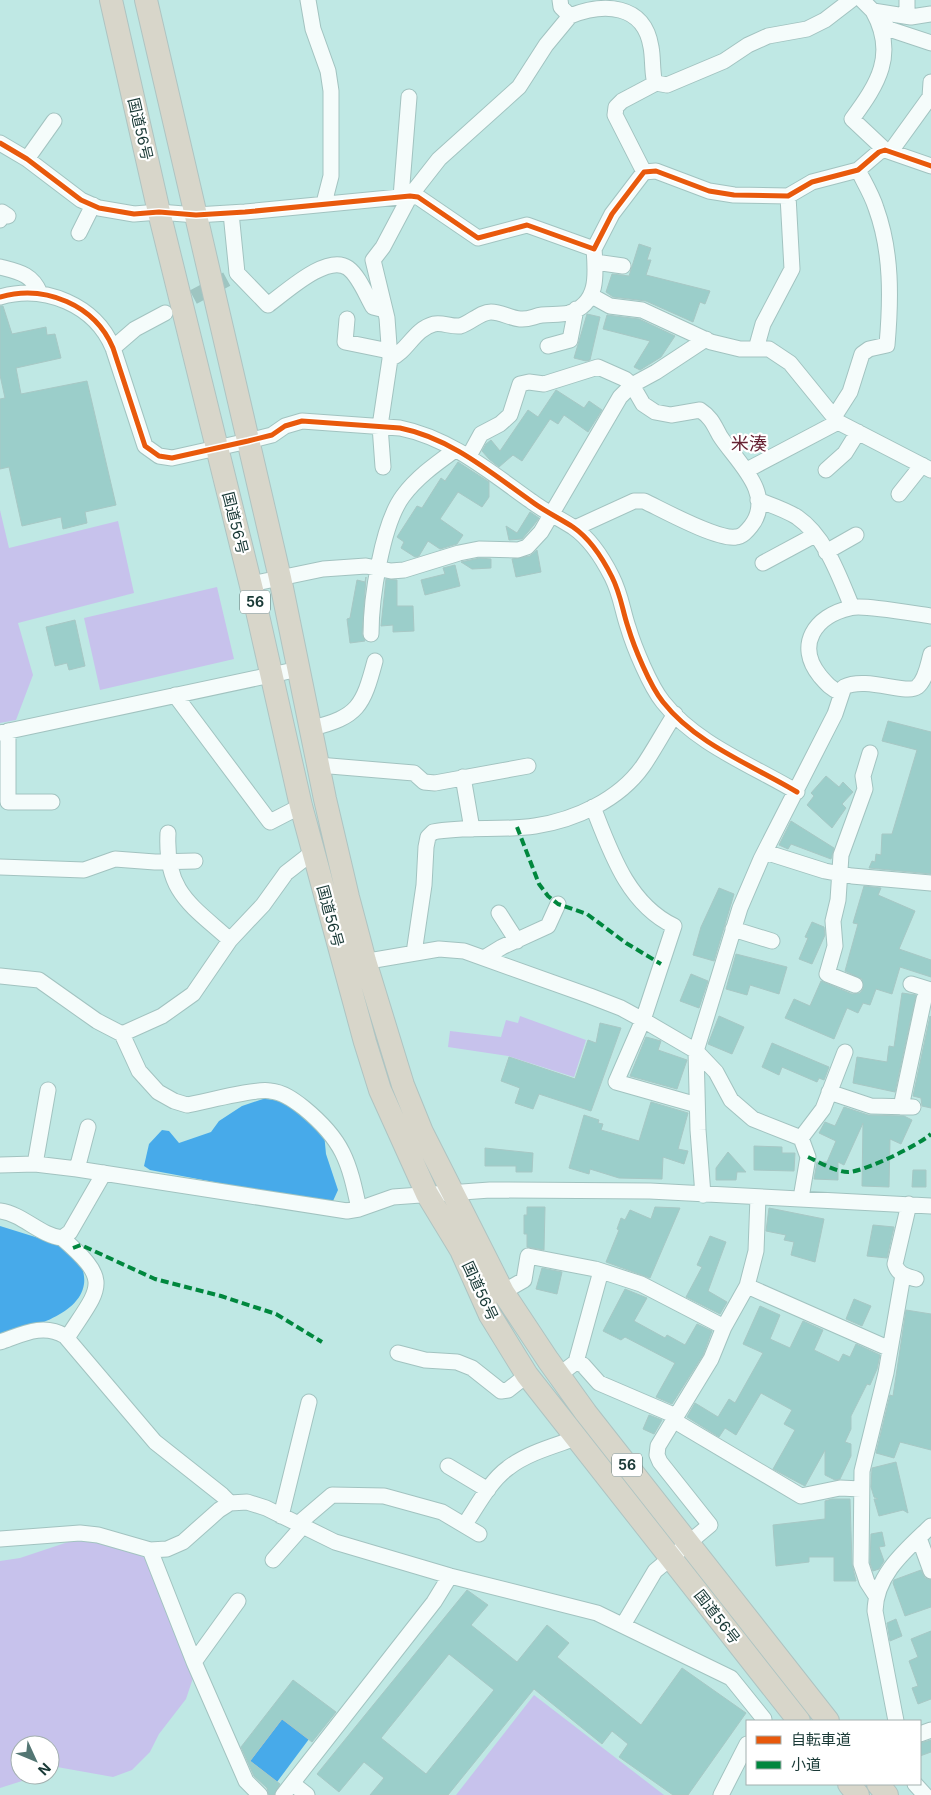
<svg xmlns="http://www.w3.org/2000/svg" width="931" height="1795" viewBox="0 0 931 1795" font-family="Inter,'Noto Sans JP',sans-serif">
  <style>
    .green { fill: #c7c2ec }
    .water { fill: #47aaea }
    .building { fill: #9bceca; stroke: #a7c8c5; fill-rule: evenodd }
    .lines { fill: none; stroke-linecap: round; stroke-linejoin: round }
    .minor-tunnel { stroke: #9ec5c1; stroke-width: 15; stroke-dasharray: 15 8; stroke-linecap: butt }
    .minor-casing { stroke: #a2c3c0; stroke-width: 17 }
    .highway-casing { stroke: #aec4c2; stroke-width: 24 }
    .minor { stroke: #f5fcfb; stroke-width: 15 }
    .highway { stroke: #d8d6ca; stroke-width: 22 }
    .quiet { stroke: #00873e; stroke-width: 4; stroke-dasharray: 8 4; stroke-linecap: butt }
    .cycleway-casing { stroke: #fff; stroke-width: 8 }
    .cycleway { stroke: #e8590c; stroke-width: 5 }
    .labels { text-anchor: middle; stroke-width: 4.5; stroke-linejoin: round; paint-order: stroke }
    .shield { fill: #fff; stroke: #5e7472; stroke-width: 1 }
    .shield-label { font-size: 14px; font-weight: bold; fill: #193936 }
    .street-label { font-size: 15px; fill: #193936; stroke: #fff }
    .quarter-label { font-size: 18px; fill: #662132; stroke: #fff }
  </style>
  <rect width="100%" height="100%" fill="#bfe8e4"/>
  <!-- green -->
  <path class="green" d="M0,510L9,548L118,521L134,593L18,623L33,675L16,720L0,723Z
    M217,587L234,659L100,690L84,618Z
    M520,1016L586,1040L574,1077L508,1056L448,1047L450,1031L501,1037L506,1020L518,1023Z
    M74,1540C103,1541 126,1549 152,1561L194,1675L186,1699L159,1734L150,1752L132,1770L113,1777L57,1767L50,1770V1745H20V1775H41L0,1788V1561L20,1558Z
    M534,1695L664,1795H456Z"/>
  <!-- water -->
  <path class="water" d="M263,1099C288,1098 305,1118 324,1133L326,1154L338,1190L333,1201L251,1189L150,1170L144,1166L149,1144L162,1130L169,1131L179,1143L211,1132L219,1121L242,1106Z
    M0,1226L61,1245L82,1265C83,1271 85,1278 84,1284C79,1317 26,1328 0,1336Z
    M282,1719L309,1739L277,1782L250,1761Z"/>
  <!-- building -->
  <path class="building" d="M639,244L651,248L647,260H651L646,275L710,291L705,304L700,302L693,322L646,301L613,297L606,292L612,274L629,276Z
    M0,306H3L12,334L46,327L47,335L55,334L61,358L16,368L21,394L87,381L116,505L85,512L87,523L63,529L61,517L22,526L9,467L0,469V399L5,398L0,375Z
    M587,314L600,317L590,360L586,361L574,358Z
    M607,315L639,319L675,336L661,357L640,370L634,367L650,341L603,329Z
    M556,390L584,408L589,401L602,410L588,432L564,415L558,424L550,419L522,461L513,455L499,467L489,459L482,451L486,444L491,440L500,451L528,410L538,417Z
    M458,462L489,482V497L482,507L458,492L440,519L463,535L457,544L440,549L428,541L419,556L415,557L401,548L404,542L397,537L417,506L422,508L441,478L445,481Z
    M530,512L539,518L533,526L522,539L509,540L506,526L517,533Z
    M537,550L541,572L516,577L512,559L530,556Z
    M480,558L491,559V568L472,569L461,562Z
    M455,565L460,586L425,595L421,580L445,574L443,568Z
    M366,577L362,634L365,641L350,643L347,619L350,618L357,580L365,582Z
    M386,579L397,580V606H413L414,631L393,632V625L381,626Z
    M75,620L85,666L69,670L67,663L55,666L46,627Z
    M888,721L931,732V874L869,868L872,861L875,862L876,854L881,855L882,834H892L917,750L882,741Z
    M826,776L839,787L843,782L853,792L842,804L846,808L832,828L807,805L814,796L811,793Z
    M791,821L834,848L831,859L791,844L788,849L779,845Z
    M864,886L881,888L878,895L915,911L899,949L931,960V977L900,967L892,994L876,989L870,1005L863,1003L858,1013L847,1008L834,1039L785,1018L794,999L810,1006L821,981L852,994L860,993L863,989L862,979L845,971L858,924L853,923Z
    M719,888L734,894L714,961L693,955L701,927Z
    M812,922L824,927L825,935L812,964L799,959L808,938L805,937Z
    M736,954L787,967L779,994L750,985L747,995L726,989Z
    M691,974L708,981L699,1008L680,1001Z
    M902,993L916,995L895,1092L853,1083L857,1057L887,1062L889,1046L894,1047Z
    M719,1016L744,1027L732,1054L708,1044Z
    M930,1016L931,1017V1108L922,1106L921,1098L913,1096Z
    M600,1023L621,1028L591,1111L539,1094L533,1109L515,1103L520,1088L501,1081L509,1057L575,1079L588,1040L596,1043Z
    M646,1037L661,1041L658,1050L687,1060L677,1089L630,1076Z
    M772,1043L829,1067L824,1080L819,1078L817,1082L782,1067L779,1075L762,1067Z
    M651,1102L688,1113L678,1149L688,1151L684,1164L663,1157L662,1179L619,1178L590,1169L589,1174L569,1168L584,1115L599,1120L598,1123L603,1124L601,1130L639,1141Z
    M844,1107L868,1115L904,1116L912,1120L901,1144L890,1139L889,1187L862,1186L863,1123L844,1165L838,1162V1180L814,1179L817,1162H827L836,1141L819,1133L825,1122L835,1126Z
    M754,1146L782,1147V1153H795L794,1171L754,1170Z
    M485,1148L533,1153L532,1172H516V1166H485Z
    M728,1152L746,1172H737L736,1180H716V1168Z
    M913,1170H926V1187H912Z
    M527,1207H545L544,1250L527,1247V1234H524V1215H527Z
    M655,1207L680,1208L650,1278L606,1262L619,1230L617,1229L621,1218L625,1220L630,1210L651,1219Z
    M769,1208L824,1219L815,1262L791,1255L794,1242L784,1240L786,1235L766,1231Z
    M873,1225L894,1227L887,1258L867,1256Z
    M710,1236L726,1242L708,1291L727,1302L720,1314L686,1297L702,1267L697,1265Z
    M542,1268L562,1272L557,1294L536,1289Z
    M625,1289L647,1298L634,1321L665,1338L667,1335L685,1345L697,1324L712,1331L703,1355L672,1404L656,1397L675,1363L625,1337L621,1340L603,1331Z
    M854,1299L871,1306L862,1326L846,1319Z
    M760,1306L780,1315L770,1339L790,1348L803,1321L823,1330L814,1350L839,1362L843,1354L850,1357L856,1344L880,1355L877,1369L870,1385L867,1384L851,1416V1429L845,1442L851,1444V1456L840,1479L835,1480L825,1475V1450L805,1486L773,1469L795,1430L784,1424L792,1410L761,1393L736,1435L725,1428L719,1437L687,1417L695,1403L718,1417L729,1399L735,1403L763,1353L743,1344Z
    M906,1310L931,1314V1450L900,1442L894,1458L876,1453L890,1395L893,1396Z
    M649,1415L662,1420L654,1434L643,1429Z
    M896,1462L908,1513L903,1510L879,1516L874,1499H878L874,1497L871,1487L872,1468Z
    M832,1499H850L852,1564L856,1581H834V1557H809V1562L776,1566L773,1525L825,1519V1501Z
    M882,1532L885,1546L879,1547L884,1561L879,1569L873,1571L870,1563L871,1534Z
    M921,1570L925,1578L931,1580V1607L905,1616L893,1583L894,1580Z
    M467,1590L488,1605L471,1625L517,1662L547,1625L569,1643L557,1657L641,1725L682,1668L746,1713L688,1795H673L619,1757L628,1744L612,1731L602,1744L534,1689L448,1795H370L384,1778L364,1762L339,1792L317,1774ZM449,1654L494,1690L426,1774L381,1738Z
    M896,1619L902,1636L890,1641L887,1623Z
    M931,1631V1699L918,1704L912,1688L918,1686L909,1661L918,1657L911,1639Z
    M293,1680L336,1712L312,1742L282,1719L250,1761L280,1784L274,1795H269L267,1788L254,1776L241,1747Z
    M931,1740V1752L920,1756V1743Z"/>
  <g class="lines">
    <!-- minor-tunnel -->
    <path class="minor-tunnel" d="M173,308L227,279"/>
    <defs>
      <path id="minor" d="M308,0L313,29L328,71L331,91V176L324,203
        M862,0L873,11L911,17L931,14
        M873,11C897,54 878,84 852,119L885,150
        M570,16C603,3 644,3 651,47C653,57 652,68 654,79L656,83
        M907,16V0
        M880,22L889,29L931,43
        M0,143L27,159L81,200L99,208L134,214L159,212L196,215L245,212L410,196L418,197L478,238L527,225L594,249L612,214L644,172L656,171L709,191L734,195L788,196L812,182L858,170L879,152L885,150L931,166
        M891,151L930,97L931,82
        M27,159L54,121
        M644,172L615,115L616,107L622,101L656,83L667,85L724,61L748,45L768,36L807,29L825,20L851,0
        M401,197L409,97
        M231,213L237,273L268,305C285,293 327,253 348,268C359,276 366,295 373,307L385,310
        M0,220L2,212L8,216
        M79,233L93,205
        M595,262L623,266
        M0,267C19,272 32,274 40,293
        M592,296L610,306L642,310L711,342L740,349H769L790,363L838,422L931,470
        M0,297C45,284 95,305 113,348L145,446L159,456L172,458L248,441L272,435L285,426L302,421L400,428C450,438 490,472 531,501C544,511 559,518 573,527C589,538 603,559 612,577C621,595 622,609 628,627C634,647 650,686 663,702C696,744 752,765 797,792
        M347,319L345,342L389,351
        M548,346L570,340L576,309
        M113,348L135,329L165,313
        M756,349L763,324L792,269L788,196
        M390,359C408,351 414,329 434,324C442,322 451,327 460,326C471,323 480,312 491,312C501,312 510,318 520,319C529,320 534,316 542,315C551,314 560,315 569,313C599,304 596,274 594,249
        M834,417L850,392L862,354L869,349L887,345C891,299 892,252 876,208C872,195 864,182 858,170
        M469,456L481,434L500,424L510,415L520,384L529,382L544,384L598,367L625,379L632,385L643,404L655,412L671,415L700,410C711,417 714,425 720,436C736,461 776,494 751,526C747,531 742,537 736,537C717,540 663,510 644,501H634L575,528
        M383,467L380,426L390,359L387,318L373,260L383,247L410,196L439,159L519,87L546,45L570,16L561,7L560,0
        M747,470L838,422
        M826,470L845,453L858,432
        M899,494L922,465
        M758,500C771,505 786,510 797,517C826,537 839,576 852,607
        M826,552L856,535
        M763,563L815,535
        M251,584L323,569L366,566L391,571L404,570L459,553L479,549L518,550L527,547L541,532L620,397L632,385L656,372L706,339
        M371,634C371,599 382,524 403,496C417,477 437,463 455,450
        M841,693C831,689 826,683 820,676C795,645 815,616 850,608C862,604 915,614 931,616
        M175,695L270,822L301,806
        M312,728C358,717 363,706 375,661
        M8,731V802H52
        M0,733L299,669
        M318,765L414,773L424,782L435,783L528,766
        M463,777L472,829
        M593,807C611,853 628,904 674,926L643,1020L616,1082L697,1105
        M168,833C165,892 190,904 230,940
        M765,852L825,871L852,876L931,883
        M0,867L84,870L115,859L155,862L195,861
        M499,913L517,941
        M733,929L772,941
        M414,953L424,885L426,847L428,837L433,832C466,826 502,831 535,826C575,820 619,800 643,766C654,750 664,731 675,714
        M484,958L502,947L548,926L558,904
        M357,963L439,949L464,951L590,996L621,1008L643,1020L696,1051L716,1072L731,1100L753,1119L801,1138L808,1157L801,1198
        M0,976L39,980L97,1021L122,1034L139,1071L158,1092L174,1101L187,1105C205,1102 256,1088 270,1091C283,1092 294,1100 304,1108C343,1140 349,1161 359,1209
        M911,984L931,990
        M855,985L827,974L835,946L833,921L838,900L841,855L865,789L863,776L870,753
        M122,1034L162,1016L193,994L230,940L263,905L286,873L313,852
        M829,1092L871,1106L913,1107
        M901,1107L924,999L931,991
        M801,1138L823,1109L845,1052
        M35,1164L48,1090
        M0,1165L35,1164L77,1169L347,1211L359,1209L393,1197L490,1190L650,1191L931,1206
        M77,1169L88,1127
        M703,1195L698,1130L696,1051L740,908L761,859L835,714L844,687C866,676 906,695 917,687C926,680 928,664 931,654
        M909,1204L895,1264C898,1275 907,1276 916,1279
        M0,1211C23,1214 39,1235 62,1238L70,1232L104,1173
        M62,1238C113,1282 100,1287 67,1338
        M747,1286L890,1349
        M503,1292L524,1280L528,1256L595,1269L641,1284L724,1327
        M0,1342C23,1334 43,1323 65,1336L155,1442L222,1495L230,1503
        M398,1353L425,1360L457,1362L472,1368L501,1391L508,1390L527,1375
        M576,1362L583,1365L599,1383L676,1416
        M559,1375L576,1362L601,1271
        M673,1420L801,1496L840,1488L861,1489
        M448,1466L488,1490
        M281,1516L309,1402
        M298,1524L332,1495L384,1496L442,1512L479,1534
        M465,1524C478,1505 490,1481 508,1468C527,1453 554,1446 576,1438
        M919,1538L931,1571
        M0,1539L80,1533L98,1535L150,1550L167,1549L183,1542L219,1510L230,1503L247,1502L266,1508L335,1542L450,1576L597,1613L731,1678L764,1719
        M150,1550L194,1662L246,1781L260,1795
        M273,1560L303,1526
        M876,1596L867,1582L861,1564L862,1471L886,1373L903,1275
        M623,1625L655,1571L710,1525L660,1462L657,1455L658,1446L711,1359L724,1327L747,1286L756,1251L758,1197
        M194,1662L238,1601
        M896,1721L875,1611C876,1574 906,1550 931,1526
        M920,1734L931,1730
        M293,1784L307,1795
        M915,1784L925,1795
        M283,1795L434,1602L450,1576
        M721,1795L747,1744"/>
      <path id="highway" d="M111,0L159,212L255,602L301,806L365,1042L380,1090L427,1194L461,1250L490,1315L527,1375L799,1721
        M146,0L280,578L325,799L348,897L365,961L403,1085L422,1132L503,1292L548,1360L586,1413L828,1721
        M849,1784L858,1795
        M878,1784L887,1795"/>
    </defs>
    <!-- minor casing -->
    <use href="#minor" class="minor-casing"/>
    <!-- highway casing -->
    <use href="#highway" class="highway-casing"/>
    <!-- minor -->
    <use href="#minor" class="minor"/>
    <!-- highway -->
    <use href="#highway" class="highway"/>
    <!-- quiet -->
    <path class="quiet" d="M517,827L539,884L548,896L558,904L587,914L626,943L661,964
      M808,1157C819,1162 836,1172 848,1172C864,1172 919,1145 931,1134
      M73,1248L81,1245L155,1279L221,1296L276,1314L322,1342"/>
    <defs>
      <path id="cycleway" d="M0,143L27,159L81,200L99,208L134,214L159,212L196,215L245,212L410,196L418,197L478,238L527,225L594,249L612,214L644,172L656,171L709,191L734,195L788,196L812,182L858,170L879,152L885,150L931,166
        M0,297C45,284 95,305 113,348L145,446L159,456L172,458L248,441L272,435L285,426L302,421L400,428C450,438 490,472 531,501C544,511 559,518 573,527C589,538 603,559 612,577C621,595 622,609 628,627C634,647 650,686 663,702C696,744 752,765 797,792"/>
    </defs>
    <!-- cycleway casing -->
    <use href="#cycleway" class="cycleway-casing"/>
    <!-- cycleway -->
    <use href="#cycleway" class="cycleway"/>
  </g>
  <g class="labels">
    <!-- shield labels -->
    <g class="shield">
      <rect x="240" y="590.5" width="30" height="23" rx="4"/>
      <rect x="612" y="1453.5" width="30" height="23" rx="4"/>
    </g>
    <g class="shield-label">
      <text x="255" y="607">56</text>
      <text x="627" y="1470">56</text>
    </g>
    <!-- street labels -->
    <g class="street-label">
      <text transform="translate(140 129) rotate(77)" y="5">国道56号</text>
      <text transform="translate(235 523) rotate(76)" y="5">国道56号</text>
      <text transform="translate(330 916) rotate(75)" y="5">国道56号</text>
      <text transform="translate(480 1291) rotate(65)" y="5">国道56号</text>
      <text transform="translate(717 1617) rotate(52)" y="5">国道56号</text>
    </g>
    <!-- quarter labels -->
    <g class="quarter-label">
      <text x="749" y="450">米湊</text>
    </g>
  </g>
  <!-- legend -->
  <rect x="746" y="1720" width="175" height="65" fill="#ffffff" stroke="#a3b0af"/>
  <rect x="756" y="1736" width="25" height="8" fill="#e8590c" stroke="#a3b0af"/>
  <text x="791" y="1745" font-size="15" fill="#193936">自転車道</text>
  <rect x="756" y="1761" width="25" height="8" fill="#00873e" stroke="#a3b0af"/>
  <text x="791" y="1770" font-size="15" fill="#193936">小道</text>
  <!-- north arrow -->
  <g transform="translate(35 1760) rotate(134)"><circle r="24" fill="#ffffff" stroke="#a3b0af"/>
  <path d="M0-4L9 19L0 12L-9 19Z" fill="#537673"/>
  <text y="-8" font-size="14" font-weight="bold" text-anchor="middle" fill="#193936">N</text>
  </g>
</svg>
